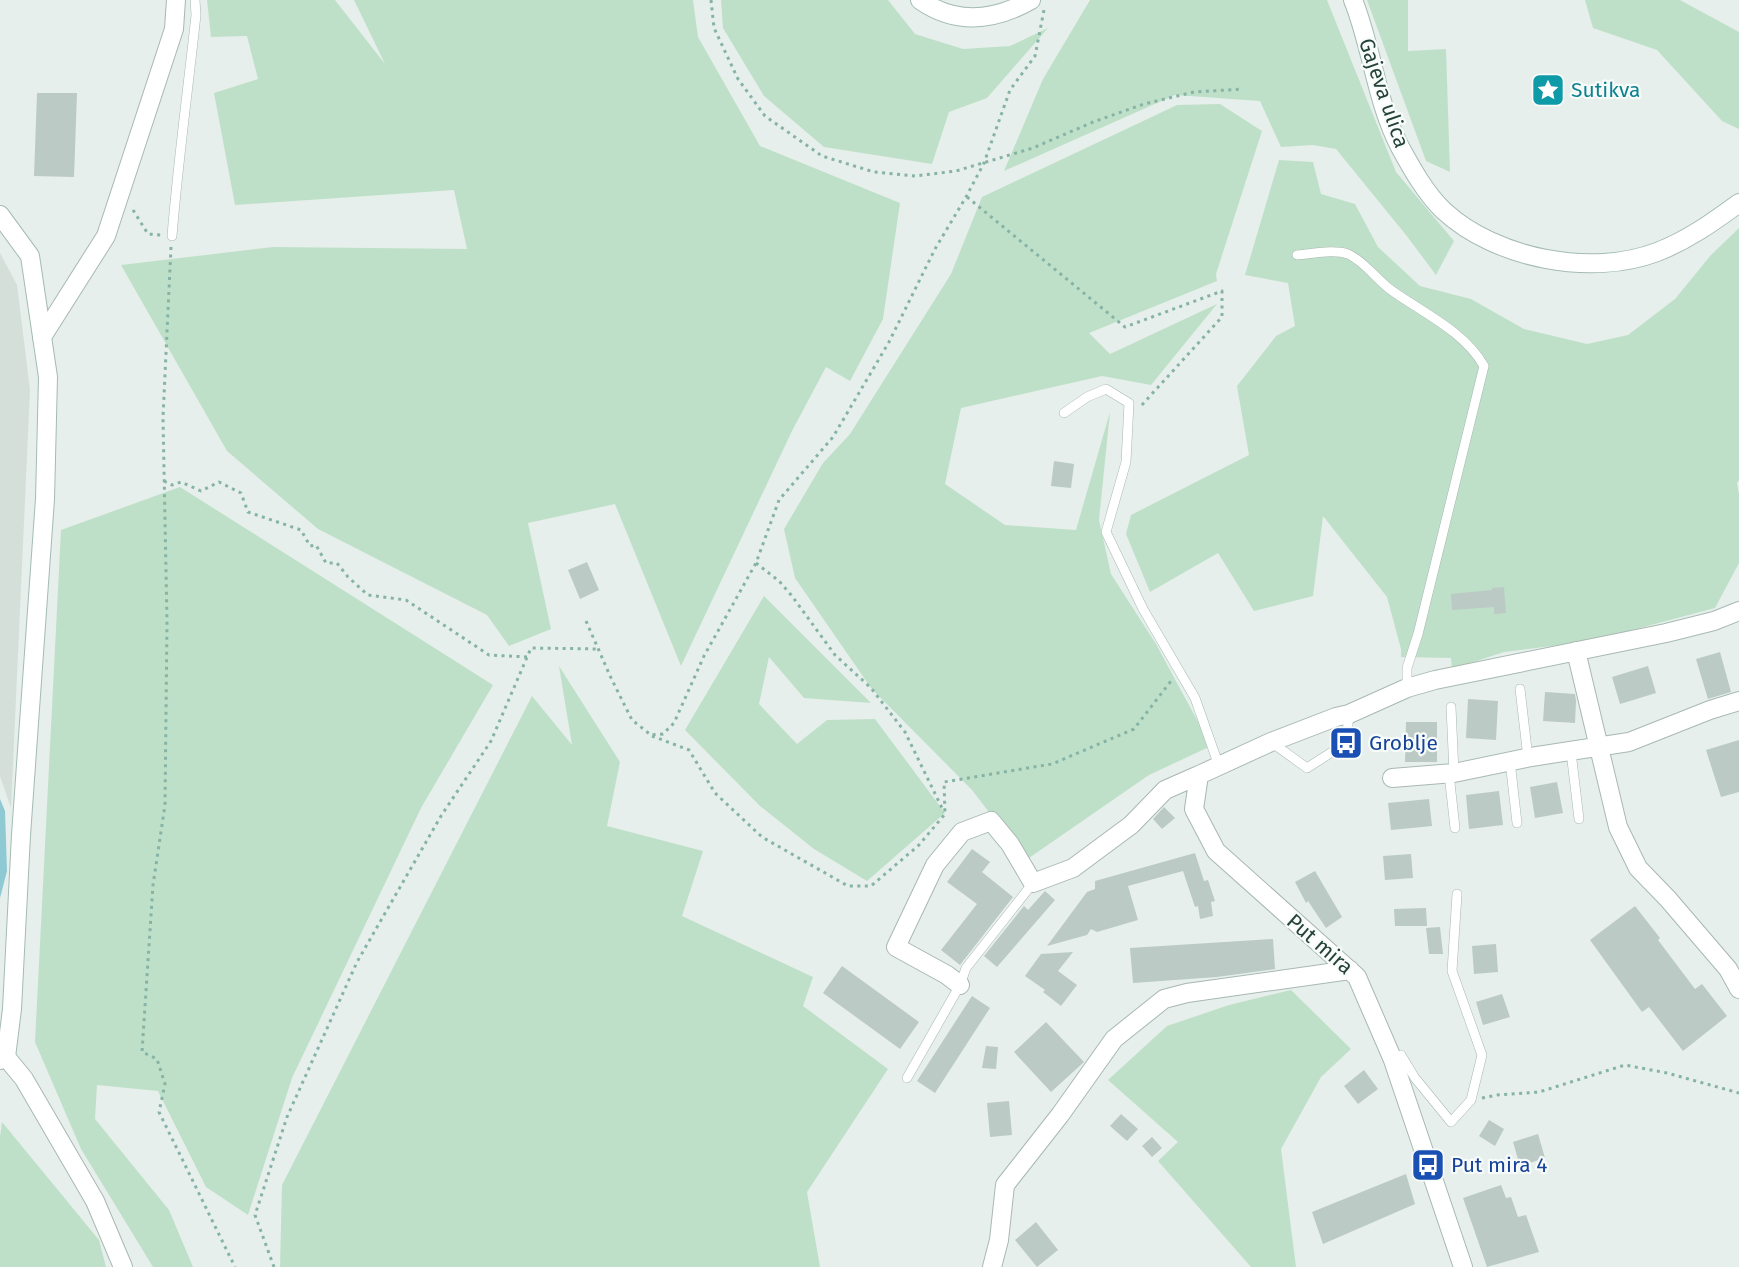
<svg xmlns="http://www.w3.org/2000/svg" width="1739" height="1267" viewBox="0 0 1739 1267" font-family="'Fira Sans',sans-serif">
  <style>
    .built { fill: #d4dfda }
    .green { fill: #bfe0c8 }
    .water { fill: #8ec9d4 }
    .building { fill: #bbcac4 }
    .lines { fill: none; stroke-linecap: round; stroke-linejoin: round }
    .lane-casing { stroke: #a8b8b2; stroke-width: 10 }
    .street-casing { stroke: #a8b8b2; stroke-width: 20 }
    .secondary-casing { stroke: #a4bbb3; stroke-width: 20 }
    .path { stroke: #86b3a5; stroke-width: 3; stroke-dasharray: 3 4.5; stroke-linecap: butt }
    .lane { stroke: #fff; stroke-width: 9 }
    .street { stroke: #fff; stroke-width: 18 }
    .secondary { stroke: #fff; stroke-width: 18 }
    .labels { text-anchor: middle; stroke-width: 4.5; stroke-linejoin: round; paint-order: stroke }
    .culture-label { font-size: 21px; fill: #0d838f; stroke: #f7fbf9; text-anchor: start }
    .street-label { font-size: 21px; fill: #24423a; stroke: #f7fbf9 }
    .transit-label { font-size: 21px; fill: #164399; stroke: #f7fbf9; text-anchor: start }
  </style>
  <rect width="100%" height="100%" fill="#e6efeb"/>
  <!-- built -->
  <path class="built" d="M0,253L17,285L30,390L11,808L0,776Z"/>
  <!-- green -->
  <path class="green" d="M207,0H335L385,64L354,0H693L698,37L760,146L900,203L883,319L850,381L826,367L792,431L681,666L615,504L528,523L551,629L509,646L487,615L318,529L227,451L121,265L273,247L467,249L454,190L235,205L214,93L258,79L247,36L211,37Z
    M721,0H888L915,34L963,49L1010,46L1048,28L987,98L949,112L932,164L824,147L764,96L723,28Z
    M1090,0H1327L1396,172L1454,241L1436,275L1406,235L1336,149L1313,145L1281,147L1260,101L1175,95L1004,171L1043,79Z
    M1367,0H1408V51L1446,49L1450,172L1426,161Z
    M1585,0H1680L1739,32V129L1722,121L1657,50L1593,28Z
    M1220,104L1262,131L1216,274L1217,281L1089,333L1110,354L1217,304L1151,385L1102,376L961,408L945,484L1005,525L1076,530L1110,412L1099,520L1111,574L1156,644L1211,746L1149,775L1026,860L972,790L871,688L795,578L784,529L823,463L850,434L951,274L982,197L1177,105Z
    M1279,160L1313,162L1321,194L1355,204L1378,247L1420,286L1471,299L1524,329L1587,344L1628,335L1675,299L1711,255L1739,228V480L1737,483L1739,494V563L1715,608L1591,641L1504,652L1452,669L1451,658L1401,657V649L1387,597L1323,516L1313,596L1254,611L1218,553L1150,592L1126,534L1131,515L1249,455L1237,386L1276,336L1295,326L1288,283L1245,275Z
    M180,487L493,685L421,808L292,1078L248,1215L206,1187L158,1091L97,1085L95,1119L169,1210L193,1267H153L81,1149L35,1042L61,530Z
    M764,596L871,703L804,698L769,657L759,704L797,744L827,720L875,719L945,813L867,881L814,849L760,806L685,730Z
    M559,666L620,762L607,826L703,851L682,916L813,977L803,1006L888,1069L807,1192L820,1267H280L282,1185L532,696L572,745Z
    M1291,990L1351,1049L1321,1077L1281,1149L1296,1267H1251L1158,1161L1178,1142L1108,1080L1167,1026L1229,1005Z
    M2,1122L99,1240L106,1267H0V1137Z"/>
  <!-- water -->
  <path class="water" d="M0,799L5,811L7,871L0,898Z"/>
  <!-- building -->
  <path class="building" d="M37,93H77L74,177L34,176Z
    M1054,461L1074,464L1071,488L1051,486Z
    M587,562L599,590L580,599L568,570Z
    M1504,587L1506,613L1494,614V607L1452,610L1451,594L1492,590V588Z
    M1720,652L1731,692L1708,699L1696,659Z
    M1648,666L1656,693L1620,704L1612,677Z
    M1545,692L1575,694L1576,701L1575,723L1543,721Z
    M1468,699L1498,701L1496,740L1466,738Z
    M1406,722H1437V762H1405Z
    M1739,740V792L1721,797L1706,750Z
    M1557,782L1563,813L1535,818L1530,787Z
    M1499,791L1503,825L1469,829L1466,795Z
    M1429,799L1432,826L1391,830L1388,803Z
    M1164,807L1175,818L1162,829L1153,819Z
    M972,849L990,862L982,872L1013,897L960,965L941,950L977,904L947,882Z
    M1195,853L1204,881L1208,880L1215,901L1211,902L1213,916L1200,919L1198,906L1195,907L1183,871L1128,886L1138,920L1097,932L1091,929L1087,935L1047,946L1087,892L1095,889V881Z
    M1411,854L1413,878L1385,880L1383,856Z
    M1315,871L1342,917L1326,928L1308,901L1306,903L1295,882Z
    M1045,891L1055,900L997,967L984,956L1024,906L1028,910Z
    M1635,906L1660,938L1658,940L1695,989L1702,984L1727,1016L1683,1051L1649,1007L1642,1012L1590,940Z
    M1426,908L1427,926H1395L1394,909Z
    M1440,927L1443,954H1429L1426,928Z
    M1273,939L1275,969L1217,977L1133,983L1130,948Z
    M1496,944L1498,972L1474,974L1472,946Z
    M1073,952L1058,971L1077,985L1061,1006L1043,992L1045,990L1025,976L1041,954Z
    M842,966L919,1022L900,1049L823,993Z
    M1502,994L1510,1017L1483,1025L1476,1002Z
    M972,996L990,1008L935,1093L917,1081Z
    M1046,1022L1084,1062L1051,1092L1014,1052Z
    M986,1046L998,1047L996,1069L982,1068Z
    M1364,1070L1378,1089L1358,1104L1344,1086Z
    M1009,1101L1012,1135L990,1137L987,1103Z
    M1121,1114L1138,1129L1127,1141L1110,1126Z
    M1489,1120L1504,1129L1495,1146L1479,1136Z
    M1538,1134L1545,1158L1520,1166L1513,1142Z
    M1152,1137L1162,1148L1152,1157L1142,1146Z
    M1406,1174L1415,1204L1323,1244L1312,1212Z
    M1501,1185L1506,1198L1511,1197L1518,1217L1526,1215L1539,1252L1487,1267L1463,1198Z
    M1036,1222L1058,1250L1037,1267L1015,1240Z"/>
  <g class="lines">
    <defs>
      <path id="lane" d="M172,236C178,162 188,89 196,15L195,0
        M1297,255C1313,254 1333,249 1348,254C1364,261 1377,280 1391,290C1423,313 1464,331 1484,366L1418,634L1407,668V688
        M1064,413L1087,397L1106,389L1129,403L1126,462L1106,532L1143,609L1195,698L1219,766
        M1520,689L1528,758
        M1451,707L1454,773
        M1271,742L1307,768L1346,743L1349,714
        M1571,752L1579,819
        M1510,761L1517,823
        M1449,774L1455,828
        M1393,1060L1401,1055L1415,1078L1451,1122L1471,1100L1482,1055L1452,971L1457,894
        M907,1078L960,985L966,968L1033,883"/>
      <path id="street" d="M42,337L106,236L174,29L176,0
        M1576,651L1618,827L1638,868L1668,899L1728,969L1739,989
        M1392,778L1454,773L1531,757L1629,742L1710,710L1739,701
        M960,985L947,975L896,947L935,865L962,832L991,821L1010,844L1033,883L1073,868L1131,825L1165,790L1199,775
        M6,1057L24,1079L95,1201L123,1267
        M992,1267L999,1240L1005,1185L1060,1115L1114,1039L1164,999L1187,993L1350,970
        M1463,1267L1393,1060L1357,977L1216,851L1194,809L1199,775L1271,742L1336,717L1349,714L1407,688L1435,680L1666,633L1714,621L1739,611"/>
      <path id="secondary" d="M920,0C956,25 994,21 1031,0
        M1353,0C1372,47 1376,101 1400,147C1412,169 1426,194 1444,211C1496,259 1592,277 1657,252C1688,240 1713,222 1739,203
        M0,215L30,256L48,377L45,499L21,835L12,1009L6,1057L0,1060"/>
    </defs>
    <!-- lane casing -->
    <use href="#lane" class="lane-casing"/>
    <!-- street casing -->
    <use href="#street" class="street-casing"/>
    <!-- secondary casing -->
    <use href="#secondary" class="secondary-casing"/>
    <!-- path -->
    <path class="path" d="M711,0L714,28L738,79L765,116L822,156L874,172L915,176L956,171L1033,148L1093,122L1144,104L1194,92L1243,89
      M967,197L1125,327L1222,291V317L1140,407
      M133,210L148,234L161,235
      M171,247L163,417L167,622L165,805L153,885L142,1052L157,1059L165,1084L159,1112L235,1267
      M164,481L172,485L181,482L201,491L219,482L241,493L248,512L301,530L310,546L316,545L326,563H337L348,577L368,595L406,600L489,655L527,657
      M756,563L779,581L792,596L835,655L871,688L905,732L944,812
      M586,621L611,678L632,720L651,735L663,734L674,723L704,656L756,563L779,500L833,437L889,342L935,249L966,197L984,163L1010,90L1035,56L1044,10
      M652,736L689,750L715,793L762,837L848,886H871L919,845L945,814L944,782L1052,764L1134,729L1171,681
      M1482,1098L1497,1095L1539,1092L1625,1065L1667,1073L1739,1093
      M274,1267L255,1215L287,1117L357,962L441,816L491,741L531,648L599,649"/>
    <!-- lane -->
    <use href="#lane" class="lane"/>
    <!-- street -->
    <use href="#street" class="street"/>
    <!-- secondary -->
    <use href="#secondary" class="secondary"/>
  </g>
  <!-- icons -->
  <defs>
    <symbol id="sight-square" viewBox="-11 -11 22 22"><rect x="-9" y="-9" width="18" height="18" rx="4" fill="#0f9aa8" stroke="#f7fbf9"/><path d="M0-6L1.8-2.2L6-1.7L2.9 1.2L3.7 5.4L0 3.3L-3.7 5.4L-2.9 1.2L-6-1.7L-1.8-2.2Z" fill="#fff"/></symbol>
    <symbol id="bus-square" viewBox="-11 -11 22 22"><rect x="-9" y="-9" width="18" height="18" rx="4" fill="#1a4fb4" stroke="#f7fbf9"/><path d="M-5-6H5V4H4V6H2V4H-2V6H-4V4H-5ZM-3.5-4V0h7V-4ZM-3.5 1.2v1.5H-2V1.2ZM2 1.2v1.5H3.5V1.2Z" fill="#fff"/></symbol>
  </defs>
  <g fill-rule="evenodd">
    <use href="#sight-square" x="1529" y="71" width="38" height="38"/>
    <use href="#bus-square" x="1327" y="724" width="38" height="38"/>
    <use href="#bus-square" x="1409" y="1146" width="38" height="38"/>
  </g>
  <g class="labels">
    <!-- culture labels -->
    <g class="culture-label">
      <text x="1571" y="97">Sutikva</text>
    </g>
    <!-- street labels -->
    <g class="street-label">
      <text transform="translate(1384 93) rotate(71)" y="7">Gajeva ulica</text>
      <text transform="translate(1320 944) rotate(41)" y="7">Put mira</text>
    </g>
    <!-- transit labels -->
    <g class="transit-label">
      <text x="1369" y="750">Groblje</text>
      <text x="1451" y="1172">Put mira 4</text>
    </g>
  </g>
</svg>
